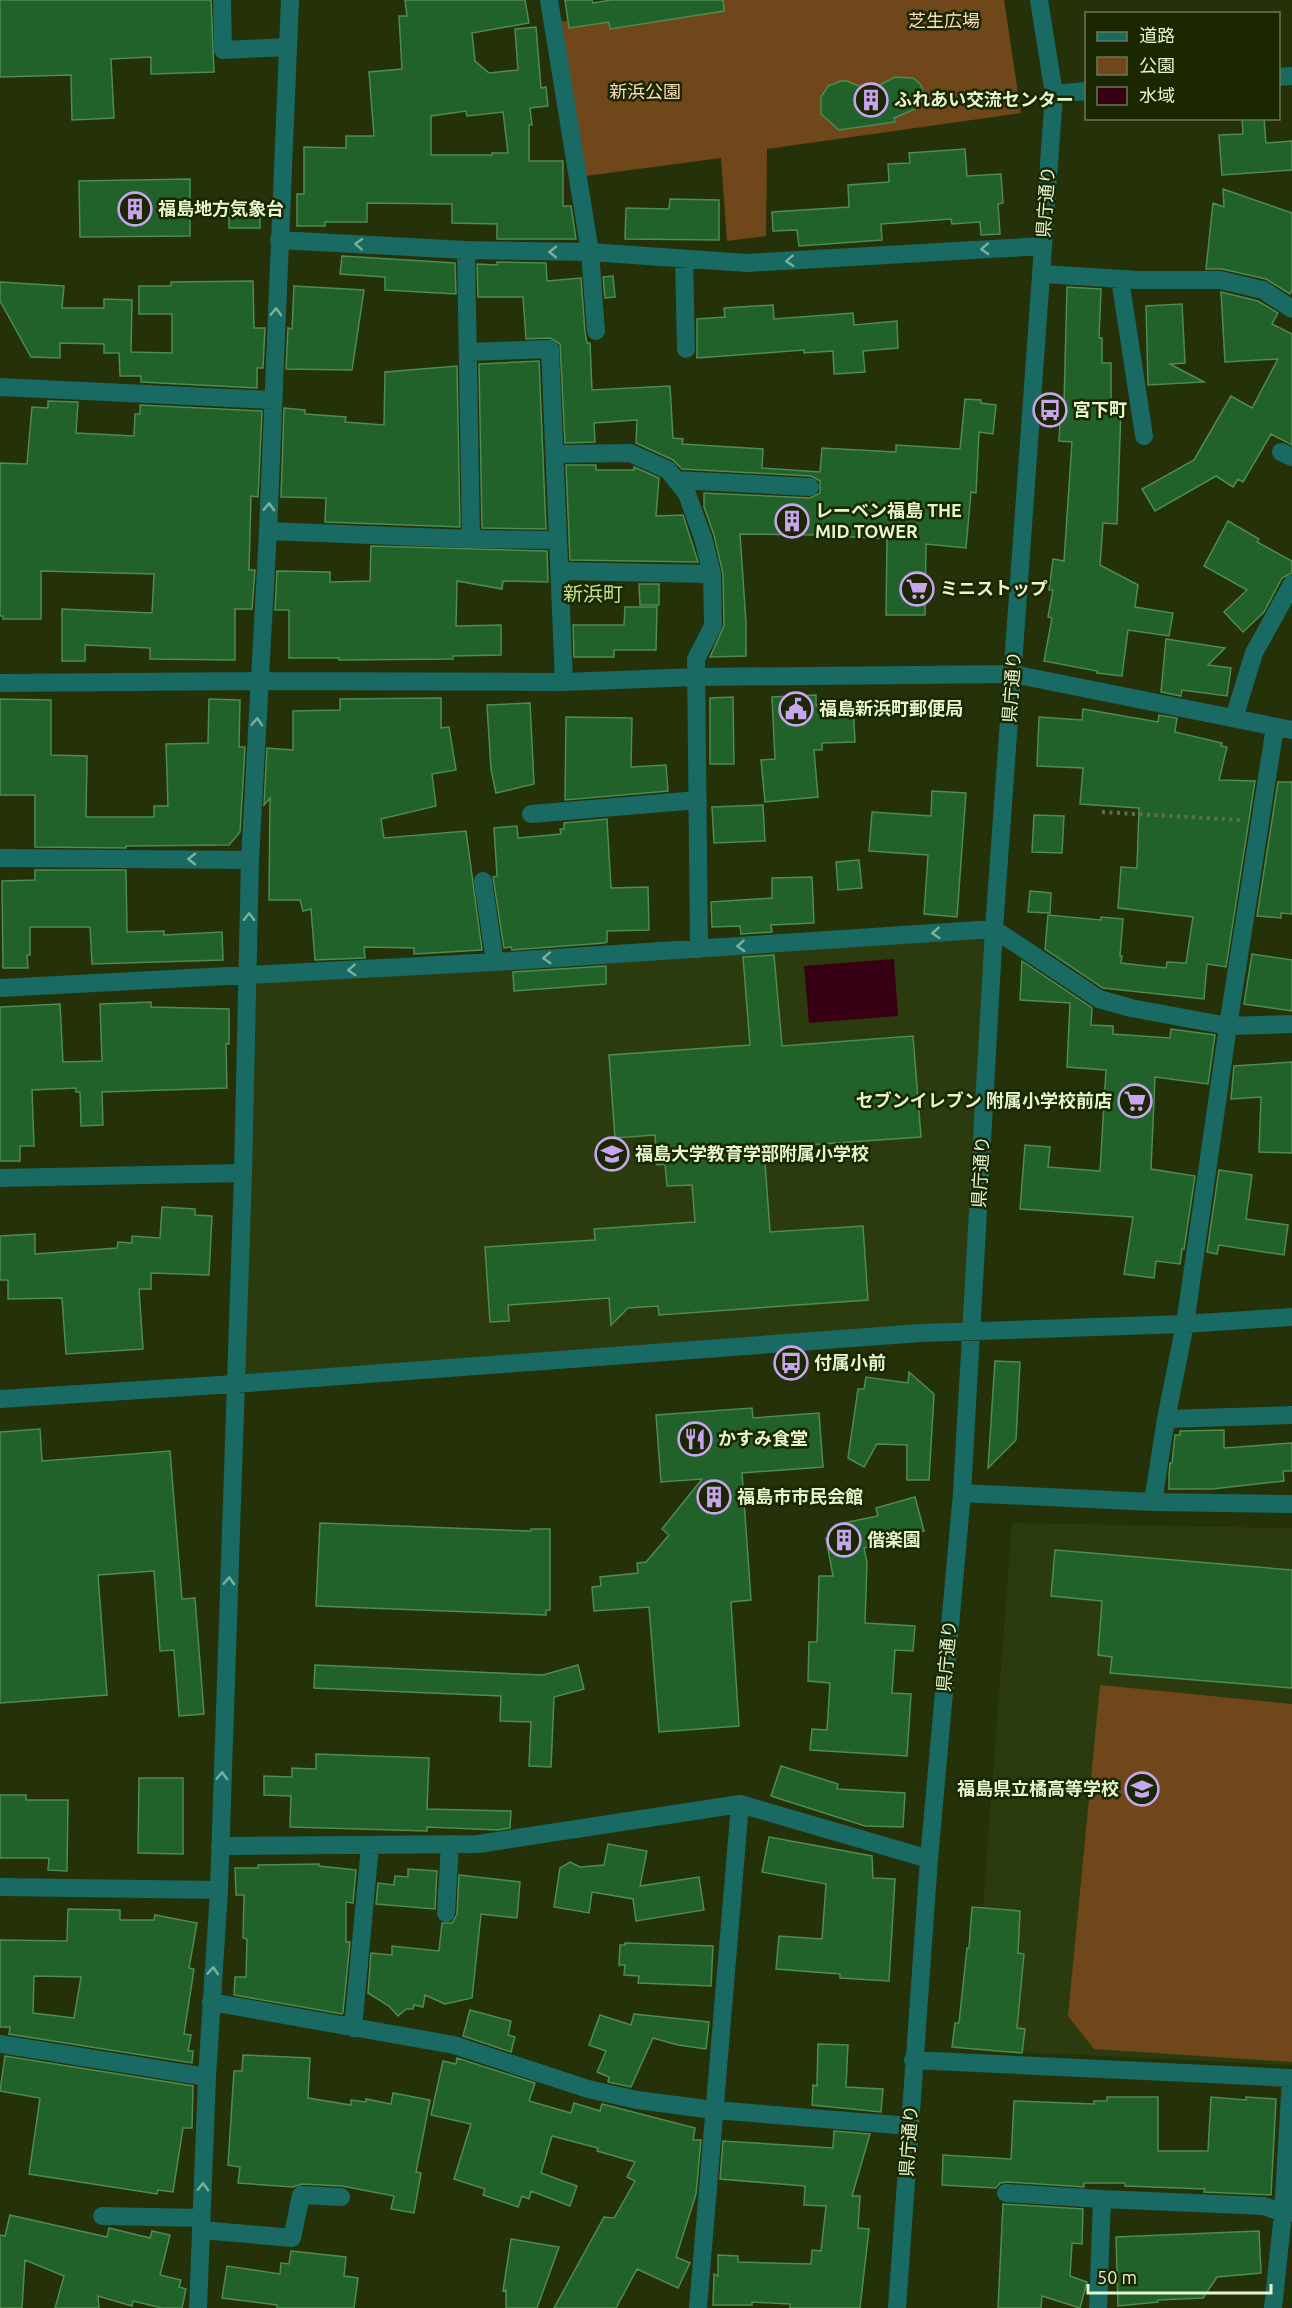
<svg xmlns="http://www.w3.org/2000/svg" width="1292" height="2308" viewBox="0 0 1292 2308" font-family="Ubuntu,'Noto Sans JP',sans-serif">
  <style>
    .built { fill: #2c3b0e }
    .green { fill: #6f471a }
    .water { fill: #370014 }
    .building { fill: #21612a; stroke: #4f8b53; stroke-width: 1.5; fill-rule: evenodd }
    .lines { fill: none; stroke-linecap: round; stroke-linejoin: round }
    .path { stroke: #627048; stroke-width: 4; stroke-dasharray: 3 4.5; stroke-linecap: butt }
    .minor { stroke: #186a63; stroke-width: 18 }
    .oneway { stroke: #7eb099 }
    .labels { text-anchor: middle; stroke-width: 5; stroke-linejoin: round; paint-order: stroke }
    .park-label { font-size: 18px; fill: #feddbd; stroke: #1a2700 }
    .poi-label { font-size: 18px; font-weight: bold; fill: #e5f5cf; stroke: #1a2700; text-anchor: start }
    .street-label { font-size: 18px; fill: #e5f5cf; stroke: #1a2700 }
    .neighbourhood-label { font-size: 20px; fill: #c2e093; stroke: #1a2700 }
  </style>
  <rect width="100%" height="100%" fill="#243109"/>
  <!-- built -->
  <path class="built" d="M994,929L972,1332L235,1384L248,976Z
    M1012,1523L1292,1528V2065L972,2050Z"/>
  <!-- green -->
  <path class="green" d="M712,0H1004L1021,113L767,149L766,236L727,241L721,158L578,177L553,22L713,13Z
    M1100,1685L1292,1704V2062L1094,2049L1068,2016Z"/>
  <!-- water -->
  <path class="water" d="M894,959L898,1016L809,1023L804,966Z"/>
  <!-- building -->
  <path class="building" d="M0,0H211L214,72L151,74V57L111,59L114,118L72,120L71,75L0,77Z
    M405,0H525L529,23L472,33L475,61L489,73L518,70L515,29L536,27L541,88L546,87L548,106L530,108L532,125H529V161H563V206H571L576,239H497V224L452,223V204L367,203V222H325V226H297V194H304V147L346,148V136H374L369,72L402,69L399,16H407ZM466,111L467,116L503,112L508,153H492V155H431V116Z
    M565,0H592L593,3L611,0H723L724,11L610,29L609,22L569,28Z
    M895,77L913,78L921,85L923,94L921,103L915,109L894,118L895,122L839,130L821,114V97L828,86L841,81H847L864,88L878,86Z
    M1242,118H1264L1266,143L1292,141V170L1222,175L1219,135L1243,134Z
    M965,149L967,176L1001,174L1003,203L998,204L1000,234L981,235L980,222L952,224L951,219L881,224L882,240L799,246L797,230L773,231L772,212L849,207L848,185L889,182L888,164L910,163L909,153Z
    M190,179V236L80,237L79,181Z
    M1223,189L1292,213V290L1290,294L1266,279L1222,269H1206L1213,203L1224,207Z
    M670,199L719,200V240L625,239L626,208L669,209Z
    M260,205V228H229V206Z
    M342,256L455,263L456,294L385,290V277L340,274Z
    M497,262L546,263L547,281L581,278L585,332L587,343H590L592,390L670,386L673,438L683,439L682,444L763,449L762,468L820,472L822,448L896,452V445L960,449L965,399L981,400V403L996,405L993,434L979,432L976,493L971,492L966,548L926,544L925,615H886L887,539L818,535L740,534L746,623V656L710,657L724,626L723,574L714,535L704,507V493L810,498L820,493V481L811,476L682,469L673,460L636,443L637,420L594,423L595,442L565,443L560,344L550,338L526,339L523,297H478L477,264L497,265Z
    M613,276L615,297L605,298L603,277Z
    M253,281L254,328H265L263,368H257V388L141,382V376H120L119,353H104V344L60,343V358L31,357L0,301V282L64,286L62,308H104V299L132,300L131,352L172,353V314H139V286H171V282Z
    M294,286L364,290L352,370L286,369L288,328L292,329Z
    M1067,287L1101,289L1099,338H1102V363H1111V408L1121,409L1117,524L1103,523L1100,565L1138,585L1135,607L1173,613L1169,636L1128,630L1122,676L1097,673V671L1044,661L1052,618L1048,617L1053,590H1049L1053,559L1064,561L1072,442L1059,441L1061,405H1064Z
    M1221,292L1258,301L1278,313L1272,324L1292,334V445L1271,434L1243,482L1238,479L1233,487L1216,476L1155,511L1142,489L1194,460L1231,396L1252,408L1278,359L1225,362Z
    M1182,304L1185,363L1170,364L1204,382L1148,385L1146,306Z
    M773,305L774,319L853,313L854,325L897,321L898,348L863,351L865,372L834,374L833,351L804,353V350L697,358V319L725,317L724,308Z
    M539,361L546,529L482,528L479,364Z
    M457,366L460,527L325,522L326,498L281,497L284,408L305,410V414L346,417L345,422L384,425L385,372Z
    M48,401L78,402L76,433L134,436L135,414H140V405L262,411L258,497L251,496L249,570H255L252,609H235V660L150,659V648L85,645V661H62V609L152,613L154,574L41,571V619H3V616H0V463L27,464L32,407L48,408Z
    M566,465H596V470H634V467L659,478L656,516L683,515L698,562L570,560Z
    M1228,521L1259,539L1257,542L1292,561V573L1282,578L1264,612L1243,632L1224,612L1247,590L1204,566Z
    M371,546L547,551L548,582L503,581L502,589L457,581L456,626L501,625V655L453,656V659L339,660V658H289V610H275L277,571L330,572V582L370,581Z
    M639,584H659V605H640Z
    M625,607H657L656,650H614V657H574L573,625H624Z
    M1166,639L1225,648L1208,665L1231,668L1227,696L1182,690L1181,696L1161,692Z
    M816,695V705L853,703L855,742L822,743V750H814L818,797L765,802L761,760L775,759L772,697Z
    M733,697L734,764H710V698Z
    M441,698V728L449,727L456,770L432,774L436,806L381,819L384,838L466,831L482,950L414,954V948L364,947L365,958L315,960L311,909L303,911L300,900H269L270,798L264,805L267,748L293,750V711L340,710V699Z
    M0,699L51,700V755L87,756L86,817H154V806H168L166,744L208,743L209,699L240,700L239,747H245L240,832L229,845L126,846V848L35,847V795H0Z
    M530,703L534,784L496,793L491,769L487,705Z
    M1083,709L1158,722L1159,715L1177,718L1175,732L1222,743L1221,746L1227,747L1219,780L1255,781L1226,967L1207,964L1204,999L1103,988L1045,949L1048,915L1101,920V917L1123,919L1120,956H1122L1121,963L1166,968L1167,962L1186,963L1193,917L1118,908L1121,867L1137,868L1139,808L1080,804L1083,768L1037,766L1039,717L1082,720Z
    M566,717L632,718L631,767L666,765L668,791L565,800Z
    M1278,782H1292V914L1281,913V918L1257,916Z
    M932,791L966,793L957,917L924,914L928,855L869,851L872,812L931,816Z
    M763,805L765,841L714,843L712,807Z
    M1034,815L1064,816L1062,853L1032,852Z
    M607,819L611,888L648,887L649,930L607,931V942L604,943L512,950L511,947L504,948L493,877L497,876L494,828L517,826L518,838L561,834L560,829H564V823Z
    M859,860L862,888L838,890L836,862Z
    M35,870H126L127,932L164,931V935L222,932L223,960L92,964L90,927H30V955H27L28,968H3L2,881L35,880Z
    M812,877L814,923L771,925L772,932L741,934L740,926L712,927L711,902L772,898V878Z
    M1030,891L1051,893L1050,913L1028,912Z
    M1252,954L1292,960V1011L1244,1004Z
    M774,955L782,1046L913,1036L921,1137L764,1148L770,1232L863,1226L868,1300L659,1315L658,1306L628,1308L611,1325L609,1298L508,1305L509,1321L490,1322L485,1247L595,1240L594,1229L695,1222L692,1185L667,1186L665,1164L657,1165L655,1135L615,1138L609,1055L750,1045L743,957Z
    M1022,961L1092,1008L1091,1025L1113,1026V1034L1170,1038L1171,1029L1215,1035L1208,1084L1155,1077L1151,1169L1195,1176L1184,1249H1182L1180,1264L1156,1261L1154,1278L1124,1274L1133,1217L1020,1209L1025,1145L1050,1147L1048,1167L1100,1171L1106,1070L1067,1067L1070,1003L1020,1000Z
    M606,966V984L514,991L513,972Z
    M151,1002V1007L229,1009V1044H226L227,1088L102,1092L103,1125L81,1126L80,1092H76V1088L32,1090L34,1146H20V1161H0V1007L60,1004L63,1062L102,1061L100,1004Z
    M1292,1062V1153L1259,1152L1261,1097L1231,1099L1234,1066Z
    M1219,1170L1252,1175L1246,1219L1288,1225L1284,1255L1219,1245L1217,1254L1207,1252Z
    M162,1207L195,1209V1215L212,1216L209,1275L151,1273V1289H139L143,1349L66,1354L62,1298L8,1299V1280H0V1236L35,1234V1254L117,1248L118,1242L132,1243V1236L160,1238Z
    M995,1361L1020,1362L1016,1440L988,1468Z
    M909,1372L934,1394L929,1480H907V1445L877,1444L864,1467L848,1458L858,1389H864L866,1377L908,1383Z
    M752,1408L753,1418L819,1413L823,1467L742,1473L751,1600L731,1602L739,1726L659,1732L649,1607L594,1611L592,1587L601,1586L600,1577L638,1573L637,1563L646,1562L669,1535L662,1529L702,1479L661,1482L656,1415Z
    M40,1429L42,1461L170,1451L182,1599L195,1598L204,1714L179,1716L174,1650L160,1651L154,1571L98,1575L107,1695L0,1703V1432Z
    M1224,1430V1448L1292,1443V1471H1283L1284,1481L1212,1489H1169V1475L1170,1463H1172L1175,1435H1180V1431Z
    M915,1497L924,1531L864,1548L867,1562L865,1623L915,1626L913,1651L895,1650L892,1693L911,1694L907,1756L810,1750L812,1729L827,1730L830,1683L808,1681L809,1642H817L819,1576H833L826,1538H837L839,1524L878,1516L876,1508Z
    M320,1523L531,1531V1529H550V1610H546V1615L316,1606Z
    M1055,1550L1292,1570V1688L1110,1673L1112,1657L1098,1655L1102,1601L1051,1596Z
    M315,1665L543,1675L578,1665L584,1689L554,1697L551,1767L529,1766L531,1722L500,1721L501,1696L314,1688Z
    M316,1754L429,1758L427,1809L511,1811L510,1828L498,1830L427,1827V1831L290,1827L291,1796L264,1795V1776L292,1777V1768L316,1769Z
    M781,1766L838,1784L837,1789L905,1793L903,1827L865,1826L771,1796Z
    M139,1778H183V1854L138,1853Z
    M0,1795H26V1800H68L67,1871L48,1870L49,1858H0Z
    M769,1837L872,1856L873,1878L895,1879L889,1981L840,1978V1974L776,1969L779,1936L822,1939L826,1884L762,1872Z
    M608,1844L647,1851L640,1886L699,1877L704,1910L636,1921L633,1899L592,1892L589,1913L554,1907L560,1868L570,1862L580,1867L604,1865Z
    M319,1864V1866L356,1870L353,1903L346,1902V1942H350L343,2012L342,2014L234,1995L235,1977H246L247,1939L243,1938L244,1895H236L235,1868H258V1865Z
    M408,1869L437,1871L435,1909L376,1904L378,1883L394,1885L395,1876L408,1877Z
    M459,1875L520,1882L517,1918L481,1914L472,1998L445,2004L425,1995L423,2007L414,2005L413,2009H406L398,2016L389,2006L368,1993L371,1953L392,1955V1946L439,1951L442,1923H452L457,1914Z
    M972,1907L1020,1911L1018,1953L1024,1954L1017,2028L1025,2029L1022,2053L952,2047L955,2023H959L967,1948H969Z
    M68,1909L120,1910V1920H154L155,1915L197,1923L189,1968L194,1969L184,2034L191,2035L188,2051H193L192,2063L9,2034L10,2027H0V1940L67,1941ZM34,1976L81,1977L74,2018L33,2013Z
    M625,1943L713,1946L711,1986L638,1983L639,1976L624,1975L625,1965H619L620,1945H625Z
    M470,2010L511,2021L508,2035L515,2037L511,2052L463,2036Z
    M634,2014L709,2022L706,2049L678,2045L653,2038L631,2087L608,2082L609,2077L597,2072L606,2051L589,2045L600,2015L631,2025Z
    M818,2044L848,2045L846,2087L883,2089L881,2112L812,2105L813,2085L817,2086Z
    M243,2055L310,2058L308,2098L351,2105V2100L366,2102V2099L391,2104L393,2093L430,2100L416,2172L421,2173L414,2213L391,2209L394,2196L342,2186L302,2184L293,2187L238,2183L240,2167L228,2165L234,2071H242Z
    M5,2056L193,2086L192,2128H183L173,2192L158,2190L157,2194L29,2174L40,2098L0,2091Z
    M457,2058L535,2083L529,2101L571,2113L574,2103L600,2111L602,2104L695,2128L693,2140H701L696,2194L676,2257L690,2263L678,2288L637,2269L616,2308H554L604,2217L614,2218L635,2181L627,2177L635,2162L597,2151L598,2148L552,2136L541,2173L577,2186L570,2206L531,2191L529,2199L522,2196L518,2207L483,2195L485,2189L454,2179L471,2124L431,2115L443,2061L456,2064Z
    M1107,2097H1158V2151H1208L1211,2097L1246,2100V2097L1276,2099L1271,2195L1204,2192L1205,2189L1125,2186V2183H1084V2187L1007,2182L1000,2183L996,2188L942,2185L943,2155L1011,2159L1014,2101L1094,2104V2101H1107Z
    M834,2131L870,2134L852,2196H860L858,2228L869,2229L860,2308H790V2304L752,2302V2305H713L714,2274L718,2276V2255L738,2256V2262L811,2264L812,2250L821,2251L826,2206L804,2205L805,2186L720,2179L723,2141L833,2148Z
    M1003,2204L1083,2209L1082,2244L1072,2243L1070,2276L1087,2282L1080,2308L1042,2296L1041,2308H998Z
    M10,2215L107,2237L109,2228L150,2238L152,2231L170,2235L160,2275L181,2280L179,2287L186,2289L182,2308H162L133,2301L132,2306L98,2296L99,2308H55L64,2276L25,2260L22,2308H0V2235L5,2236Z
    M1259,2231L1261,2273L1217,2277L1203,2298L1158,2300V2302L1118,2306L1116,2237Z
    M511,2239L559,2247L537,2308H506V2290L503,2291Z
    M291,2251L346,2257L344,2276L358,2278L354,2308H277V2305L222,2298L227,2266L280,2274L281,2263L289,2264Z"/>
  <g class="lines">
    <!-- path -->
    <path class="path" d="M1102,812L1242,820"/>
    <!-- minor -->
    <path class="minor" d="M222,0L223,50L288,47
      M549,0L590,252L596,331
      M1278,77L1292,76
      M1054,94L1086,91
      M279,240L466,250L590,252L747,263L1043,246
      M466,250L471,539
      M684,259L686,349
      M1043,274L1137,280H1220L1263,290L1292,309
      M1120,279L1144,436
      M468,352L550,349L564,682
      M0,387L272,400
      M1281,452L1292,457
      M555,454L630,453L668,470L687,494L703,538L712,574L713,626L696,659L699,949
      M676,480L810,487
      M268,531L471,539L558,540
      M559,571L712,574
      M0,683L259,681L564,682L696,677L1013,674L1292,730
      M1234,718L1254,653L1292,584
      M531,814L698,800
      M0,858L250,860
      M483,881L495,962
      M0,988L495,962L994,929L1099,999L1131,1008L1228,1026L1292,1024
      M0,1178L243,1173
      M0,1399L235,1384L921,1333L1185,1324L1292,1317
      M1166,1419L1292,1415
      M962,1493L1153,1502L1292,1504
      M1153,1502L1166,1419L1185,1324L1228,1026L1275,727
      M220,1846L478,1844L740,1804L929,1859
      M0,1887L219,1890
      M446,1913L450,1844
      M211,2002L454,2045L588,2089L637,2100L714,2110L910,2126
      M353,2028L370,1846
      M0,2044L207,2077
      M913,2060L1292,2078
      M1006,2193L1102,2199
      M102,2216L201,2218
      M201,2230L292,2238L301,2195L341,2197
      M198,2308L207,2077L219,1890L243,1173L250,860L268,531L290,0
      M698,2308L740,1804
      M897,2308L929,1859L962,1493L994,929L1054,94L1039,0
      M1098,2308L1102,2199L1264,2206L1283,2213H1292
      M1273,2308L1283,2213L1291,2078"/>
  </g>
  <!-- one-way arrows -->
  <defs><path id="oneway-chevron" d="M-2-3.5L2.5 0L-2 3.5" fill="none" stroke-width="1.6" stroke-linecap="round" stroke-linejoin="round" transform="scale(1.5)"/></defs>
  <g class="oneway">
    <use href="#oneway-chevron" transform="translate(359 244) rotate(-177)"/>
    <use href="#oneway-chevron" transform="translate(985 249) rotate(177)"/>
    <use href="#oneway-chevron" transform="translate(553 252) rotate(-179)"/>
    <use href="#oneway-chevron" transform="translate(790 261) rotate(177)"/>
    <use href="#oneway-chevron" transform="translate(276 312) rotate(-88)"/>
    <use href="#oneway-chevron" transform="translate(269 507) rotate(-88)"/>
    <use href="#oneway-chevron" transform="translate(257 722) rotate(-87)"/>
    <use href="#oneway-chevron" transform="translate(192 859) rotate(-180)"/>
    <use href="#oneway-chevron" transform="translate(249 917) rotate(-89)"/>
    <use href="#oneway-chevron" transform="translate(936 933) rotate(176)"/>
    <use href="#oneway-chevron" transform="translate(741 946) rotate(176)"/>
    <use href="#oneway-chevron" transform="translate(547 958) rotate(177)"/>
    <use href="#oneway-chevron" transform="translate(352 970) rotate(177)"/>
    <use href="#oneway-chevron" transform="translate(229 1581) rotate(-88)"/>
    <use href="#oneway-chevron" transform="translate(222 1776) rotate(-88)"/>
    <use href="#oneway-chevron" transform="translate(213 1971) rotate(-86)"/>
    <use href="#oneway-chevron" transform="translate(203 2187) rotate(-88)"/>
  </g>
  <!-- icons -->
  <defs>
    <symbol id="building-ring" viewBox="-11 -11 22 22"><circle r="9.5" fill="#1a2700" stroke="#c8a5ef" stroke-width="1.5"/><path d="M-4-6H4V6H1V3H-1V6H-4ZM-2.5-4.3h1.7v1.8h-1.7ZM.8-4.3h1.7v1.8H.8ZM-2.5-1h1.7V.8h-1.7ZM.8-1h1.7V.8H.8Z" fill="#c8a5ef"/></symbol>
    <symbol id="bus-ring" viewBox="-11 -11 22 22"><circle r="9.5" fill="#1a2700" stroke="#c8a5ef" stroke-width="1.5"/><path d="M-5-6H5V4H4V6H2V4H-2V6H-4V4H-5ZM-3.5-4V0h7V-4ZM-3.5 1.2v1.5H-2V1.2ZM2 1.2v1.5H3.5V1.2Z" fill="#c8a5ef"/></symbol>
    <symbol id="supermarket-ring" viewBox="-11 -11 22 22"><circle r="9.5" fill="#1a2700" stroke="#c8a5ef" stroke-width="1.5"/><path d="M-6-5.5h2.5l.6 2H6L4.5 2H-2.5L-4.4-4H-6ZM-1.5 3.2a1.3 1.3 0 1 0 .1 0ZM3 3.2a1.3 1.3 0 1 0 .1 0Z" fill="#c8a5ef"/></symbol>
    <symbol id="civic-ring" viewBox="-11 -11 22 22"><circle r="9.5" fill="#1a2700" stroke="#c8a5ef" stroke-width="1.5"/><path d="M-.6-6.5H3V-4.5H.6V-3L4-1V1h2V6H-6V1h2V-1L-.6-3ZM-1.2 2.5V6h2.4V2.5Z" fill="#c8a5ef"/></symbol>
    <symbol id="school-ring" viewBox="-11 -11 22 22"><circle r="9.5" fill="#1a2700" stroke="#c8a5ef" stroke-width="1.5"/><path d="M0-5L7-2L0 1L-7-2ZM-4 1L0 2.5L4 1V4Q0 6-4 4Z" fill="#c8a5ef"/></symbol>
    <symbol id="restaurant-ring" viewBox="-11 -11 22 22"><circle r="9.5" fill="#1a2700" stroke="#c8a5ef" stroke-width="1.5"/><path d="M-5-6h1v4h1v-4h1v4h1v-4h1v5L-1.5 .5V6h-2V.5L-5-1ZM5-6V6H3V1.5H1.5Q1.5-4 5-6Z" fill="#c8a5ef"/></symbol>
  </defs>
  <g fill-rule="evenodd">
    <use href="#building-ring" x="852" y="81" width="38" height="38"/>
    <use href="#building-ring" x="116" y="190" width="38" height="38"/>
    <use href="#bus-ring" x="1031" y="391" width="38" height="38"/>
    <use href="#building-ring" x="773" y="502" width="38" height="38"/>
    <use href="#supermarket-ring" x="898" y="570" width="38" height="38"/>
    <use href="#civic-ring" x="777" y="690" width="38" height="38"/>
    <use href="#supermarket-ring" x="1116" y="1082" width="38" height="38"/>
    <use href="#school-ring" x="593" y="1135" width="38" height="38"/>
    <use href="#bus-ring" x="772" y="1344" width="38" height="38"/>
    <use href="#restaurant-ring" x="676" y="1420" width="38" height="38"/>
    <use href="#building-ring" x="695" y="1478" width="38" height="38"/>
    <use href="#building-ring" x="825" y="1521" width="38" height="38"/>
    <use href="#school-ring" x="1123" y="1770" width="38" height="38"/>
  </g>
  <g class="labels">
    <!-- park labels -->
    <g class="park-label">
      <text x="944" y="27">芝生広場</text>
      <text x="645" y="98">新浜公園</text>
    </g>
    <!-- poi labels -->
    <g class="poi-label">
      <text x="894" y="106">ふれあい交流センター</text>
      <text x="158" y="215">福島地方気象台</text>
      <text x="1073" y="416">宮下町</text>
      <text x="815" y="517">レーベン福島 THE<tspan x="815" dy="21">MID TOWER</tspan></text>
      <text x="940" y="595">ミニストップ</text>
      <text x="819" y="715">福島新浜町郵便局</text>
      <text x="1112" y="1107" text-anchor="end">セブンイレブン 附属小学校前店</text>
      <text x="635" y="1160">福島大学教育学部附属小学校</text>
      <text x="814" y="1369">付属小前</text>
      <text x="718" y="1445">かすみ食堂</text>
      <text x="737" y="1503">福島市市民会館</text>
      <text x="867" y="1546">偕楽園</text>
      <text x="1119" y="1795" text-anchor="end">福島県立橘高等学校</text>
    </g>
    <!-- street labels -->
    <g class="street-label">
      <text transform="translate(1046 202) rotate(-86)" y="6">県庁通り</text>
      <text transform="translate(1012 687) rotate(-86)" y="6">県庁通り</text>
      <text transform="translate(981 1172) rotate(-87)" y="6">県庁通り</text>
      <text transform="translate(947 1656) rotate(-85)" y="6">県庁通り</text>
      <text transform="translate(909 2141) rotate(-86)" y="6">県庁通り</text>
    </g>
    <!-- neighbourhood labels -->
    <g class="neighbourhood-label">
      <text x="593" y="601">新浜町</text>
    </g>
  </g>
  <!-- legend -->
  <rect x="1085" y="12" width="195" height="108" fill="#1a2700" stroke="#6b7953" stroke-width="1.5"/>
  <rect x="1097" y="32" width="30" height="9" fill="#186a63" stroke="#6b7953" stroke-width="1.5"/>
  <text x="1139" y="42" font-size="18" fill="#e5f5cf">道路</text>
  <rect x="1097" y="57" width="30" height="18" fill="#6f471a" stroke="#6b7953" stroke-width="1.5"/>
  <text x="1139" y="72" font-size="18" fill="#e5f5cf">公園</text>
  <rect x="1097" y="87" width="30" height="18" fill="#370014" stroke="#6b7953" stroke-width="1.5"/>
  <text x="1139" y="102" font-size="18" fill="#e5f5cf">水域</text>
  <!-- scale -->
  <path d="M1088 2284v9h183v-9" fill="none" stroke="#e5f5cf" stroke-width="3"/>
  <text x="1097" y="2284" font-size="18" fill="#e5f5cf" stroke="#1a2700" stroke-width="4.5" paint-order="stroke">50 m</text>
</svg>
